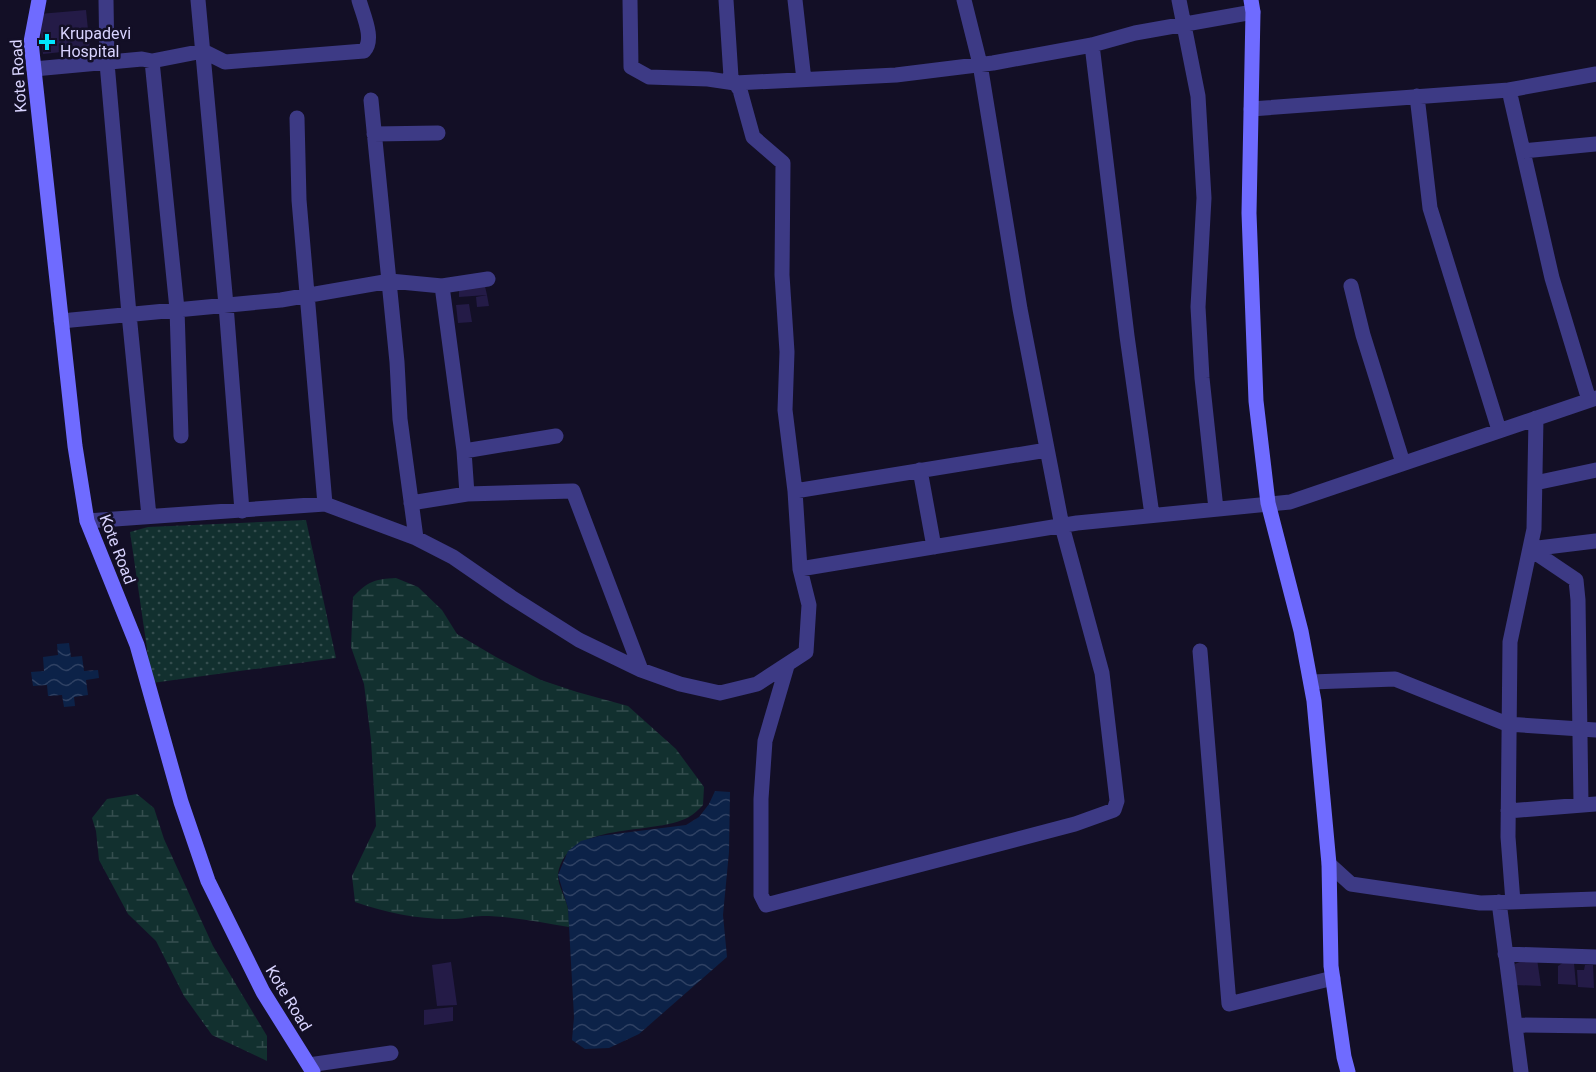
<svg xmlns="http://www.w3.org/2000/svg" width="1596" height="1072" viewBox="0 0 1596 1072" font-family="Roboto,sans-serif">
  <style>
    .grass { fill: url(#grass-dots) }
    .wetland { fill: url(#wetland-marsh) }
    .water { fill: url(#water-waves) }
    .building { fill: #241b47 }
    .lines { fill: none; stroke-linecap: round; stroke-linejoin: round }
    .street { stroke: #3d3a85; stroke-width: 15 }
    .secondary { stroke: #6f6bff; stroke-width: 15 }
    .poi-dot { fill: #00e5ff; stroke: #130f26; stroke-width: 2 }
    .labels { text-anchor: middle; stroke-width: 5; stroke-linejoin: round; paint-order: stroke }
    .poi-label { font-size: 16px; fill: #d9d4ff; stroke: #130f26; text-anchor: start }
    .street-label { font-size: 16px; fill: #d9d4ff; stroke: #130f26 }
  </style>
  <defs>
    <pattern id="grass-dots" width="8" height="8" patternUnits="userSpaceOnUse" patternTransform="scale(1.5)"><rect width="8" height="8" fill="#12302f"/><path d="M2 2h.1M6 6h.1" fill="none" stroke="#344d4e" stroke-width="1.8" stroke-linecap="round"/></pattern>
    <pattern id="wetland-marsh" width="20" height="14" patternUnits="userSpaceOnUse" patternTransform="scale(1.5)"><rect width="20" height="14" fill="#12302f"/><path d="M1 5h8M5 5V1M11 12h8M15 12V8" fill="none" stroke="#344d4e"/></pattern>
    <pattern id="water-waves" width="16" height="10" patternUnits="userSpaceOnUse" patternTransform="scale(1.5)"><rect width="16" height="10" fill="#0c2248"/><path d="M0 5q4-4 8 0t8 0" fill="none" stroke="#2f4163"/></pattern>
  </defs>
  <rect width="100%" height="100%" fill="#130f26"/>
  <!-- grass -->
  <path class="grass" d="M306,520L336,658L152,683L130,532L148,527Z"/>
  <!-- wetland -->
  <path class="wetland" d="M396,578L418,587L442,610L457,634L496,657L541,680L577,692L628,706L676,749L704,787L703,805C699,809 694,814 689,817C652,837 568,819 558,874C557,884 566,898 568,909C569,915 569,921 569,927C540,922 511,916 482,916C473,916 464,919 455,919C421,920 387,913 355,902L352,876L376,826L371,740L364,684L351,647L353,597C368,581 375,579 396,578Z
    M137,794L154,808L164,839L213,946L267,1036V1061L212,1035L184,996L156,941L128,914L99,860L96,831L92,818L107,799Z"/>
  <!-- water -->
  <path class="water" d="M69,643L71,657L82,656L84,671L98,670L99,678L86,680L88,695L74,697L75,706L64,707L62,695L48,696L47,685L33,686L31,672L44,671L43,657L58,655L57,644Z
    M715,791L730,792L729,852L723,915L727,957L639,1034L609,1048L585,1049L572,1040L574,1017L568,908L558,875L568,851L581,841L599,836L686,825L699,817L709,804Z"/>
  <!-- building -->
  <path class="building" d="M86,10L90,49L43,54L39,14Z
    M484,282L487,295L459,297V286Z
    M487,295L489,306L477,307L476,297Z
    M469,304L472,322L458,323L456,305Z
    M1537,959L1541,986L1515,985V964L1524,960Z
    M451,962L457,1005L437,1006L432,965Z
    M1564,962L1574,963L1576,985L1558,984V966Z
    M1585,965H1593L1594,988L1578,987L1577,970H1584Z
    M453,1007V1021L424,1025V1010Z"/>
  <g class="lines">
    <!-- street -->
    <path class="street" d="M106,0L107,63L129,314L149,516
      M198,0L226,305L242,511
      M630,0L631,67L649,77L708,79L735,83L896,75L993,63L1092,45L1135,33L1253,12
      M795,0L804,80
      M1179,0L1198,96L1204,198L1198,307L1202,378L1216,509
      M1092,45L1127,336L1152,515
      M152,61L177,309L181,436
      M34,69L142,59L152,61L203,51L225,62L364,51C375,39 363,15 359,0
      M1509,90L1596,74
      M1417,96L1430,208L1499,430
      M371,100L397,362L400,419L416,538
      M1251,109L1509,90L1552,278L1589,400
      M297,118L299,200L325,504
      M374,134L438,133
      M1523,151L1596,144
      M442,286L464,451L467,494
      M1351,286L1363,335L1403,463
      M61,321L281,300L390,281L442,286L488,279
      M464,451L556,436
      M920,470L934,547
      M1535,483L1596,470
      M795,491L1047,450
      M411,503L467,494L573,491L641,670
      M87,521L325,504L416,538L453,557L511,597L579,640L641,670L680,684L720,693L757,684L806,652L809,605L800,569L795,491L785,410L787,352L782,275L783,163L753,137L740,90L731,77L726,0
      M1530,549L1576,580L1578,600L1581,804
      M1530,549L1596,541
      M800,569L1077,523L1290,502L1596,398
      M1200,651L1229,1004L1333,978
      M787,666L765,741L761,799V895L766,905L1075,824L1114,810L1117,801L1102,673L1062,526L1020,309L980,64L964,0
      M1311,682L1395,679L1507,724L1596,730
      M1508,811L1596,804
      M1329,864L1351,884L1480,903L1596,899
      M1499,902L1521,1072
      M1513,902L1508,837L1510,642L1534,529L1536,418
      M1505,954L1596,957
      M1515,1025L1596,1026
      M309,1065L391,1053"/>
    <!-- secondary -->
    <path class="secondary" d="M39,0L31,42L75,446L87,521L137,645L181,802L208,881L263,992L313,1072
      M1251,0L1253,12L1249,213L1256,401L1268,503L1301,631L1314,701L1329,864L1331,966L1344,1057L1348,1072"/>
  </g>
  <!-- markers -->
  <path class="poi-dot" d="M44 33h6v6h6v6h-6v6h-6v-6h-6v-6h6z"/>
  <g class="labels">
    <!-- poi labels -->
    <g class="poi-label">
      <text x="60" y="39">Krupadevi<tspan x="60" dy="18">Hospital</tspan></text>
    </g>
    <!-- street labels -->
    <g class="street-label">
      <text transform="translate(18 76) rotate(-94)" y="6">Kote Road</text>
      <text transform="translate(118 549) rotate(69)" y="6">Kote Road</text>
      <text transform="translate(289 998) rotate(59)" y="6">Kote Road</text>
    </g>
  </g>
</svg>
